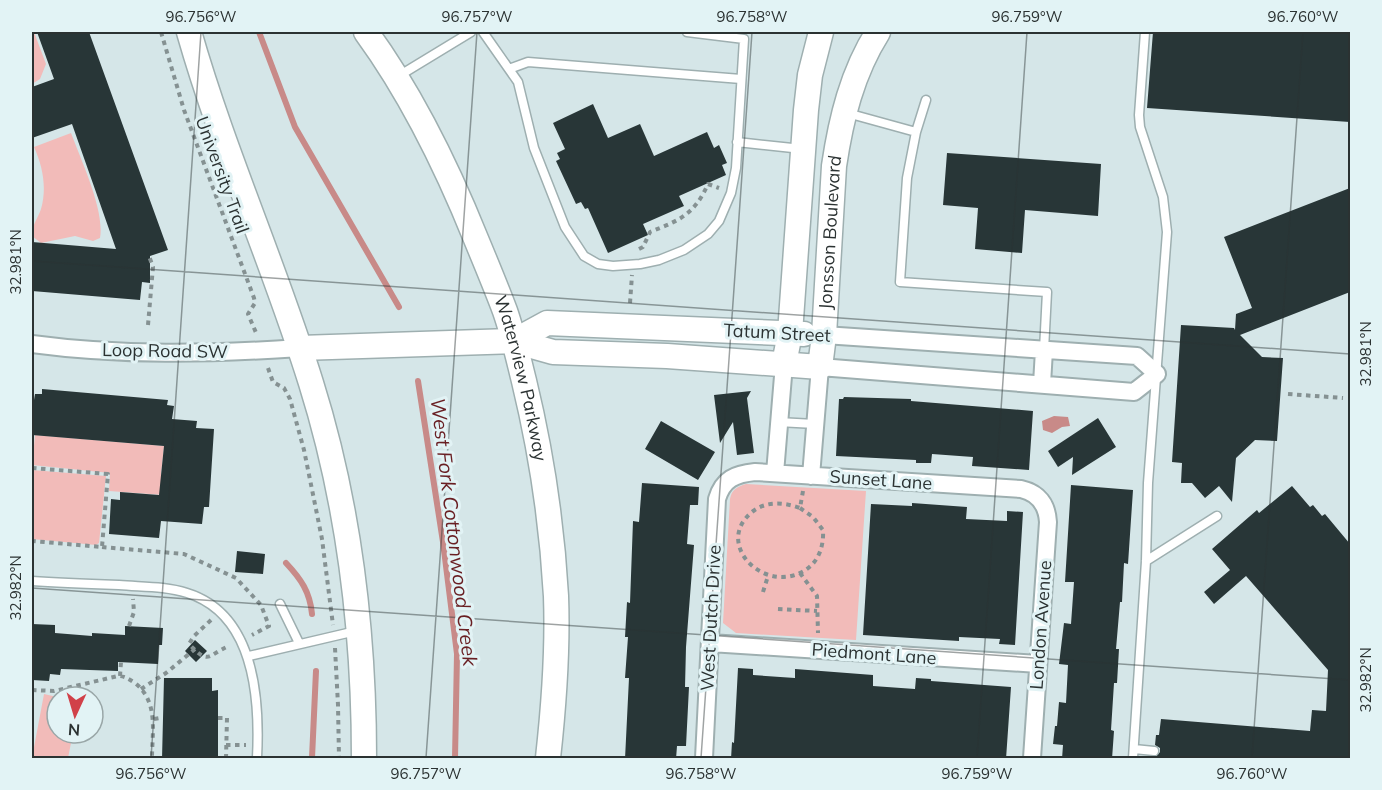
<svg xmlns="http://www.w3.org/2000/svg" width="1382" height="790" viewBox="0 0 1382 790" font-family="Mulish,sans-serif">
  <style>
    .green { fill: #f2bbb9 }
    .water { fill: #c88a88 }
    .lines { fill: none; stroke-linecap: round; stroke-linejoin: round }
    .stream { stroke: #c88a88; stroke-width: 6 }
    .building { fill: #283637 }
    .lane-casing { stroke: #9eafb0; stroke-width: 11 }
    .street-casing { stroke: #9eafb0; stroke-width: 20 }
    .secondary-casing { stroke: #9eafb0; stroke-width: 27 }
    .path { stroke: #859192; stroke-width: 4; stroke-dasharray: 4.5 4.5; stroke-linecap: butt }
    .lane { stroke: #fff; stroke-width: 8 }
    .street { stroke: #fff; stroke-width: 16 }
    .secondary { stroke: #fff; stroke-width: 24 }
    .ticks { fill: none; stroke: #2b3232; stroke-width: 1.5; stroke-opacity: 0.45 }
    .labels { text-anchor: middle; stroke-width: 6; stroke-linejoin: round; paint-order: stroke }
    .street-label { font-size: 18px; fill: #2b3232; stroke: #e2f3f5 }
    .water-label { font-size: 20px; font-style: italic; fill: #691f23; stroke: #e2f3f5 }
    .neatline { fill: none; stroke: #2b3232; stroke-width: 2 }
    .ticks-label { font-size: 15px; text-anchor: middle; fill: #2b3232 }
  </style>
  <rect width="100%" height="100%" fill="#d5e6e8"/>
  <!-- green -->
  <path class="green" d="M32,32H34L46,64L40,79L32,84Z
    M71,133C81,160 105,211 100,238L93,241L75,236L41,243L32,236C31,227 38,218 41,209C47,188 43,167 34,147Z
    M35,435L164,446L161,474L163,495L109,491L110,473L32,465V446H34Z
    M32,470L106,476L99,543L96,545L32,539Z
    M746,484L866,491L856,640L736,633L723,623L730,499C732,489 737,487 746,484Z
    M44,694L57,697V733H73L68,758H32Z"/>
  <!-- water -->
  <path class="water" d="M1054,416L1068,417L1070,426L1062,427L1052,433L1043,430L1042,421Z"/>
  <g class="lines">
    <!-- stream -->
    <path class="stream" d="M259,32L295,127L399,307
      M418,381L443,542L457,654L455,758
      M286,563C301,579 310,592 312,614
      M312,758L316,671"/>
  </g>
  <!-- building -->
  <path class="building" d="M37,32H89L168,250L150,256V283L142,282L140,300L32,291V242L116,249L72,124L32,138V87L54,79Z
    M1153,32H1350V122L1147,108Z
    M593,104L608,138L640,124L654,156L707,132L714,148L719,145L727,163L722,165L726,175L679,196L684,206L643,224L648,235L608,253L588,208L585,209L581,202L576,204L556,161L560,159L557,153L565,149L553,123Z
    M947,153L1101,164L1098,216L1025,210L1022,253L975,249L978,208L943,205Z
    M1350,188V292L1240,335L1262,357L1283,358L1277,441L1255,440L1236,458L1232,502L1219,486L1205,498L1192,483H1181L1182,463L1172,462L1181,325L1234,328L1235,330L1236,314L1252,308L1224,237Z
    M42,389L168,400L167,405L174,406L172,419L197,421L196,428L214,429L209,507H204L202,524L161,521L159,538L109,534L111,499L120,500V492L159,495L164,446L32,435V399L34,400L35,394H42Z
    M751,391L747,398L754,453L737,455L733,422L720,443L714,395Z
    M844,397L911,399V401L1033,411L1029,470L972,466L973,457L932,454L931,463H916V460L836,456L839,399H843Z
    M1098,418L1116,447L1072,475L1073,457L1058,467L1048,451Z
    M661,421L715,452L698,480L645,449Z
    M642,483L699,487L698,505H690L687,544L694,545L686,647L685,687H689L686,746H677L676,759H625L629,678H625L628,637H625L627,602L630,603L633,521L639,522Z
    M1071,485L1133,490L1128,564L1124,563L1122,602H1120L1116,649H1119L1117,683H1114L1111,730L1114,731L1112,759H1062L1063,745L1053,744L1055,726H1057L1059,702L1066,703L1068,665L1059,664L1064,623L1071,624L1074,582H1065Z
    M1292,486L1310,507L1313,505L1322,516L1325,514L1350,544V759H1154L1160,752V748L1155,745L1156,735H1159L1161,719L1310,731L1312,710L1326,711L1328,670L1246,576L1214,604L1204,592L1230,570L1212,549L1257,510L1259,513Z
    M912,503L967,507L966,519L1007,521V511L1023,512L1015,645L999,644L1000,639L959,637V641L863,635L871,504L912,506Z
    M237,551L265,554L263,574L235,572Z
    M32,624L55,625V633L92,636V633L125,635V626L163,628L162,645H159L158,664L118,662V671L61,669L60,675L50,674L49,681L32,680Z
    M195,640L207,651L196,662L185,651Z
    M738,668L753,669V675L795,678V669L873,675V686L915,689L916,678L931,679V681L1011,687L1006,759H731L732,742L734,743Z
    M164,678H212V691L218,690V759H162Z"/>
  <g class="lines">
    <defs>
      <path id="lane" d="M483,32L518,82L534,148L565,227L584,256L598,264L613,266L640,264L659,260L684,250L708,234L719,221L731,193L736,168L744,39L687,32
        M509,69L528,62L741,79
        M397,77L471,32
        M926,100L916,132L907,178L900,282L1047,292L1044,350
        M847,113L916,132
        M737,142L802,149
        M778,422L815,424
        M1146,561L1217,516
        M32,581C61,583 90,584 119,585C142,587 165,586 187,593C255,614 260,700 257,758
        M280,604L299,643
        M249,656L356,631
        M1134,749L1154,751
        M1133,758L1146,561L1148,483L1167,232L1163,197L1140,127L1139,115L1145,32"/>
      <path id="street" d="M32,344C121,356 210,354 300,348
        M1042,384L1044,350
        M775,473L784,364
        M811,476L820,367L1134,392L1157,374L1137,356L824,335
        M710,643L1038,664
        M704,758L717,499C723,479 735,474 755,472L1021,489C1039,493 1047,505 1048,522L1032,758"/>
      <g id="secondary">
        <path d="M189,32C223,151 274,264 311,383C349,504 364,632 364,758"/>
        <path id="s1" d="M366,32C412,95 447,167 476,239C486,263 496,287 505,311C513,334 518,357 524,381C541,451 552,524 556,596C558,650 554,704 548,758"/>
        <path d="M514,341L547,323L804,334"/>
        <path id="s2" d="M300,348L514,341L553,352L667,356L820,367L824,335L834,166C841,119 852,73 878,32"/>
        <path d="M784,364L790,333L806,110L810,75L821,32"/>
      </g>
    </defs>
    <!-- lane casing -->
    <use href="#lane" class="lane-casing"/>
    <!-- street casing -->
    <use href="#street" class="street-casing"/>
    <!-- secondary casing -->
    <use href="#secondary" class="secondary-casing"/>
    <!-- path -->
    <path class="path" d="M161,32L184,110L254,298L255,303L248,314L257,335
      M639,249L643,247L650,232C680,220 694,215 708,184L719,188
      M630,303L632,275
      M148,325L153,267L149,256
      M268,368L273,382L284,388L290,399L304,450L322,539L333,625
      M1288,394L1343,398
      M32,468L108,474L102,547L32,541
      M800,508L813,517L823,530C824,547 818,564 802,572C762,593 714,543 752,512C765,501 784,502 800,508L803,491
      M102,547L184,554L236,578L261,605L269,626L252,635
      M800,573L817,596L818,633
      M763,592L768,576
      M778,609L817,611
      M211,620L194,636L189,644C210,666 207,655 229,646
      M129,626L134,612L133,599
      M335,648L338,705L339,758
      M120,676L121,662
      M141,689L166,673L195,649
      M32,690L54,691L118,676C125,676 129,679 135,683C159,702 152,732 152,758
      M218,718H227L226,758
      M154,719L160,718
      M226,745H246"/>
    <!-- lane -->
    <use href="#lane" class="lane"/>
    <!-- street -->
    <use href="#street" class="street"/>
    <!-- secondary -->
    <use href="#secondary" class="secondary"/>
  </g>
  <!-- ticks -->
  <path class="ticks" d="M32,261L1350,354M32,588L1350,680M151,758L201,32M426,758L477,32M701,758L752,32M977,758L1027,32M1252,758L1303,32"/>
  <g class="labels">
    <!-- street labels -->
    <g class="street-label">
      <text transform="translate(222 175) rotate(70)" y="6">University Trail</text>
      <text dy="6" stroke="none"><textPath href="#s2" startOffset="657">Jonsson Boulevard</textPath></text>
      <text transform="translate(777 333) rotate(3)" y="6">Tatum Street</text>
      <text transform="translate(165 351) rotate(1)" y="6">Loop Road SW</text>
      <text dy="6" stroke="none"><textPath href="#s1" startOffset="382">Waterview Parkway</textPath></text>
      <text transform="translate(881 480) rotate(4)" y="6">Sunset Lane</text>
      <text transform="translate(711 618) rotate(-87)" y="6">West Dutch Drive</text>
      <text transform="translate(1041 625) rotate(-86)" y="6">London Avenue</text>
      <text transform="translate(874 654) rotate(4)" y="6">Piedmont Lane</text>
    </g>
    <!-- water labels -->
    <g class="water-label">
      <text transform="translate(454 532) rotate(83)" y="7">West Fork Cottonwood Creek</text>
    </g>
  </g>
  <!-- border -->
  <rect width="1382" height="790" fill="none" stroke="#e2f3f5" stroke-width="66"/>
  <!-- north arrow -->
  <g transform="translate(75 715) rotate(184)"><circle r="28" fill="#e2f3f5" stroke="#99a6a7" stroke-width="1.5"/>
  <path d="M0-4.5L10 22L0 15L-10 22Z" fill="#d14149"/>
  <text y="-9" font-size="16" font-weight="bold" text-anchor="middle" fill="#2b3232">N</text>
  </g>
  <rect x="33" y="33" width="1316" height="724" class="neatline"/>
  <g class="ticks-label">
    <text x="201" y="22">96.756°W</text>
    <text x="477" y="22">96.757°W</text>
    <text x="752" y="22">96.758°W</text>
    <text x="1027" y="22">96.759°W</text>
    <text x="1303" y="22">96.760°W</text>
    <text transform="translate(16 262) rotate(-90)" y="5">32.981°N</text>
    <text transform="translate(1366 354) rotate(-90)" y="5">32.981°N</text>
    <text transform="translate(16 588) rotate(-90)" y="5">32.982°N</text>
    <text transform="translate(1366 680) rotate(-90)" y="5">32.982°N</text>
    <text x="151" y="779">96.756°W</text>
    <text x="426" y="779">96.757°W</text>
    <text x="701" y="779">96.758°W</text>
    <text x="977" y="779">96.759°W</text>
    <text x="1252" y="779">96.760°W</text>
  </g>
</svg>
